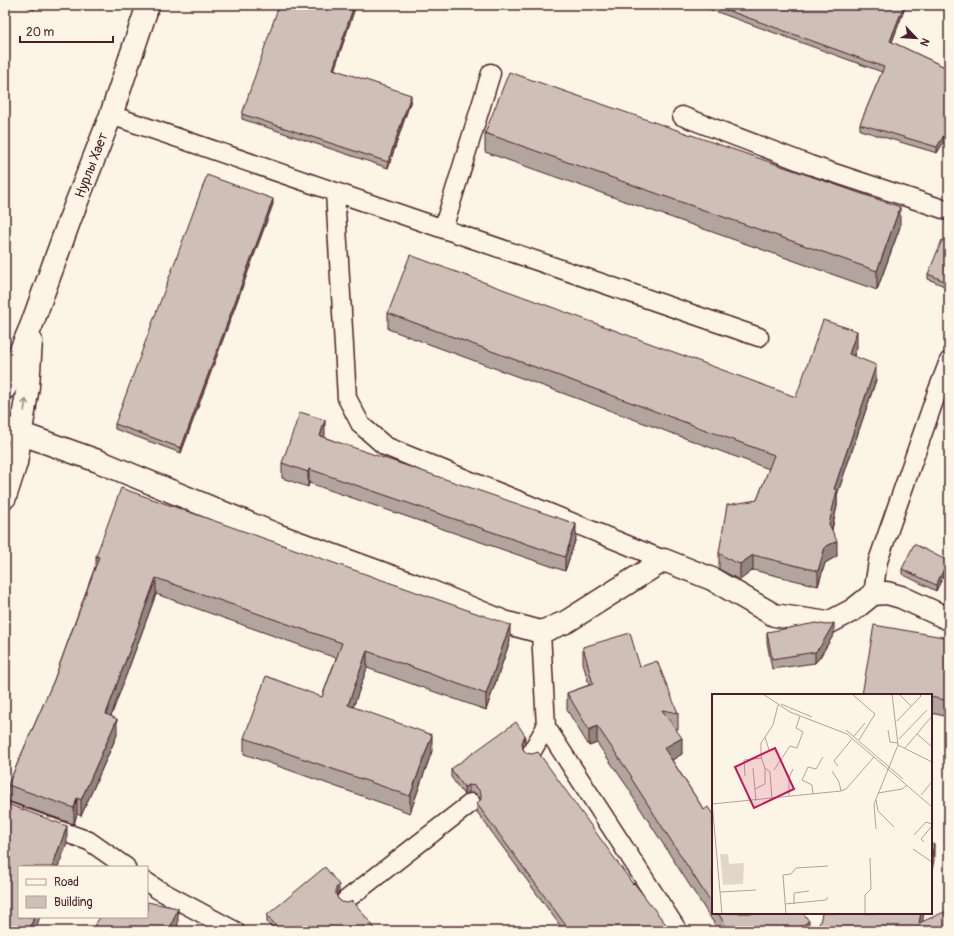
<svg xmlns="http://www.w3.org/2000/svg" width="954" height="936" viewBox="0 0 954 936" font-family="Pangolin,sans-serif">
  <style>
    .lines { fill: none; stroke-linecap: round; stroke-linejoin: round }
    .lane-casing { stroke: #4a1f2b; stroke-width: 21 }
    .street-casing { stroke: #4a1f2b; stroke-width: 25 }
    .lane { stroke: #fcf5e5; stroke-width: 18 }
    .street { stroke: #fcf5e5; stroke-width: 22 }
    .wall { fill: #b2a59d; stroke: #4a1f2b }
    .shaded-wall { fill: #918680; stroke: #4a1f2b }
    .building { fill: #cfc0b7; stroke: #4a1f2b }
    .oneway { stroke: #a38a88 }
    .labels { text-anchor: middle; stroke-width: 3; stroke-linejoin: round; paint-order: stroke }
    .street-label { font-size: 14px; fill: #4a1f2b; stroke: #fcf5e5 }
    .inset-road { fill: none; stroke: #b59f9b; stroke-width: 1 }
    .view { fill: #c2185b; fill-opacity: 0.15; stroke: #c2185b; stroke-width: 2 }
    .inset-edge { fill: none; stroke: #4a1f2b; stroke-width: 2 }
  </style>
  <rect width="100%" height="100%" fill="#fcf5e5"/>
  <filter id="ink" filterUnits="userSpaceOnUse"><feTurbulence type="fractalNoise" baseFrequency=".025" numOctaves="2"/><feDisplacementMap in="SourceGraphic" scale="8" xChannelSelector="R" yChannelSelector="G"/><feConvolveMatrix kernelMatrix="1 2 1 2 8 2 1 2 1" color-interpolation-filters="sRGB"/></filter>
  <g filter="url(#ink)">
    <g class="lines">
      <defs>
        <path id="lane" d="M111,115L759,337
          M682,116L810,165L949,211
          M335,192L347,398L361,425L385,446L664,560
          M443,229L491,73
          M873,594L878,561L936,395L949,361
          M546,727L678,931
          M532,751L546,727L541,632
          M5,811L89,841L126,867
          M147,882L157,889L235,931
          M346,900L471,803"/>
        <path id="street" d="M5,388L32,324L70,219L111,115L148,5
          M5,428L98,461L277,535L420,587L504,622L541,632L566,622L664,560L712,579L774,615L828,623L853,610L873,594L887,593L901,597L949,619
          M5,497L16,463L28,386L31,341"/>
      </defs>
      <!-- lane casing -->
      <use href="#lane" class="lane-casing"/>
      <!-- street casing -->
      <use href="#street" class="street-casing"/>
      <!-- lane -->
      <use href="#lane" class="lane"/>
      <!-- street -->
      <use href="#street" class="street"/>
    </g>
    <!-- wall -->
    <path class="wall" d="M22,5H36L34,10Z
      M356,5L334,69L411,100L388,168L242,119V114Z
      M698,5H906L892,42L949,69V133L937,153L860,130V124L882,72Z
      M485,133L900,227L877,290L485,152Z
      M273,204L181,453L115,429V424Z
      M949,243V288L928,279V274Z
      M388,313L796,397L857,347L854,356L876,380L837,495V506L832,530L837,556L825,563L818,586L753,570L740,580L732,576L719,569V553L757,500L769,469L388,329Z
      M325,435L324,437L576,538L565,571L309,483L308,487L282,478V463Z
      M96,556L510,641L486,710L367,668L353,707L432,751L410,813L244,754V738L322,697L336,658L156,594L111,716L117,735L81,816L77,814L74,824L8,801V785L54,680L96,564Z
      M948,566L936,591L902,574V569Z
      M767,632L834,634L820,657L815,663L772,669L767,642Z
      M949,638V717L931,713V695Z
      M583,647L640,667L678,713V729H676L682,754L672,760L704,810L713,815V913H803L809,931H719L631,794V792L597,743L589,746L567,710V693L589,685L583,663Z
      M525,742L523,748V749L633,884L671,931H564L477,812V804L481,800L479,797L475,793H469L464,795L451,777V769Z
      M339,892L336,896L338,899L377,931H274L267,922V915Z"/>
    <!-- shaded-wall -->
    <path class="shaded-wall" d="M354,5H356L333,74V69Z
      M904,5H906L890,47V41Z
      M411,95V100L388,168V162Z
      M949,127V133L937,153V147Z
      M273,199V204L181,453V448Z
      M900,207V227L877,290V271Z
      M857,331V347L849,369V354Z
      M876,365V380L837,495V506L829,540V524L834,489Z
      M325,420V435L320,450V436Z
      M309,469V483L308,487V472Z
      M576,524V538L565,571V557Z
      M837,541V556L825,563L818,586V571L825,547Z
      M753,555V570L740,580V564Z
      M948,561V566L936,591V585Z
      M156,578V594L106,730V714Z
      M834,623V634L820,657L815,663V652Z
      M510,625V641L486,710V694Z
      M367,651V668L348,722V705Z
      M117,719V735L81,816V800Z
      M597,726V743L589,746V730Z
      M432,735V751L410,813V796Z
      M525,735V742L522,751V743Z
      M682,738V754L664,765V748Z
      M469,785V793L464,795V787Z
      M77,798V814L74,824V808Z
      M67,826V844L58,867H52Z
      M934,844V860L931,876V861Z
      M339,885V892L336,896V888Z
      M178,908V926L176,931H169Z
      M921,913H924L921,931L919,923Z
      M34,917H40L35,931H29Z
      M809,921V931H794Z"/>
    <!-- building -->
    <path class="building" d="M279,5H354L333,69L411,95L388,162L242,114Z
      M713,5H904L890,41L949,69V127L937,147L860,124L884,67Z
      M509,72L900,207L877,271L485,133Z
      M207,175L273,199L181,448L115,424Z
      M942,240L949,243V283L928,274Z
      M410,255L796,397L823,320L857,331L849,354L876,365L834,489L837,490L829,524L837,541L825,547L818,571L753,555L740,564L732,561L719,553L727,505L757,500L774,455L388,313Z
      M300,412L325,420L320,436L576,524L565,557L309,469L308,472L282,463Z
      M121,488L510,625L486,694L367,651L348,705L432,735L410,796L244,738L266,676L322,697L342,643L156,578L106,714L117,719L81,800L77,798L74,808L8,785L54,680L99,557L96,556Z
      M914,544L948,561L936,585L902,569Z
      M816,623L826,625L834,623L820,647L815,652L772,659L767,632Z
      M874,625L949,638V701L931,697V695H862Z
      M630,633L640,667L657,661L678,713L662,710L682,738L664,748L704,810L708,807L713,815V906L631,778L632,777L597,726L589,730L567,693L593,684L583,647Z
      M516,722L525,735L522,743L523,749L526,753L532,754L538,752L633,884L634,883L671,931H570L477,804L481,799V794L479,790L475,786L469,785L464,787L451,769Z
      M5,803L67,826L52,867H19V917H34L29,931H5Z
      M931,844H934L931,861Z
      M325,867L339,885L336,888V894L338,899L342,902L347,903L353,901L377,931H280L267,915Z
      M147,902L178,908L169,931H92L100,917H147Z
      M949,910V931H818L822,913H921L919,923Z
      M718,913H803L809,921L794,931H729Z"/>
    <!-- one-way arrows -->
    <defs><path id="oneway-shaft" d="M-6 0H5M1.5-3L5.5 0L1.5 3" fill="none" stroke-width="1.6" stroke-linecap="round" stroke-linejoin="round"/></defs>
    <use class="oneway" href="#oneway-shaft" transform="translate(25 405) rotate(-82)"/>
  </g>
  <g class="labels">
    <!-- street labels -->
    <g class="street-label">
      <text transform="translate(91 165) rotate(-69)" y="5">Нурлы Хает</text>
    </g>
  </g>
  <!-- overview -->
  <g transform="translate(712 694)">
    <rect width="220" height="220" fill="#fcf5e5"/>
    <path d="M8,160H16L17,170L32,169L31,190L11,191Z" fill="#e2d5ca"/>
    <path class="inset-road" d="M51,0L78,18L135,40L220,113M140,0L163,20L147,46M187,0L199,12M69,10L100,23M185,27L209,2L207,0M134,36L191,85M176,36L178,48L186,49M205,40L220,53M142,42L153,29M53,43L49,49V63L53,74L58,78L60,106M187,45L215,16M186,51L220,68M193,54L220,22M57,56L53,43L61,31L66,11M126,72L122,67L140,45M41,74L44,107M62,76L78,52L85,54L91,38L84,34L88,22M120,77L127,88L129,97M33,82L32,66L50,64M43,95L53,90V74M166,99L190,95L195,91M101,100L100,91L90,86L96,73L104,75L111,63M209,101L220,88M77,102V84L81,75M164,106L166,117L182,133M0,108L10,220M0,110L129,97L134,95L162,63M164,135L162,110L186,51L180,0M202,141L214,128L220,130M212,148L209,145L220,132M201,155L220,168M8,198L44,196M73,210L114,206L116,203M82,210V199L97,197M74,220L71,181L79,180L84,174L116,172M153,220V201L159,195L158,164"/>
    <path class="view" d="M63,54L82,95L42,114L23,73Z"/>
    <rect width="220" height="220" class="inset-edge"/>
  </g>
  <!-- margin -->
  <rect width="954" height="936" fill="none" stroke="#fcf5e5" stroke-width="20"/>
  <rect x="10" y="10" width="934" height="916" fill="none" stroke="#4a1f2b" stroke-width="1.5" filter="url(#ink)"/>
  <!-- legend -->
  <rect x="18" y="866" width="130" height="52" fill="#fcf5e5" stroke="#b59f9b"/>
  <rect x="26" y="879" width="20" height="6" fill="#fcf5e5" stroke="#b59f9b"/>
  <text x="54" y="886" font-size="12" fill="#4a1f2b">Road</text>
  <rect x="26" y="896" width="20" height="12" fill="#cfc0b7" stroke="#b59f9b"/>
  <text x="54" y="906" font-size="12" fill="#4a1f2b">Building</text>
  <!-- north arrow -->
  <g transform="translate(916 38) rotate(115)" stroke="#fcf5e5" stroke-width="3" paint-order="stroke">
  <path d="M0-3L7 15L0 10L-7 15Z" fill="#4a1f2b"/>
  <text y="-6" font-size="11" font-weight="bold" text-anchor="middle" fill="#4a1f2b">N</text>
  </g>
  <!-- scale -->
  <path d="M20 36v6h93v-6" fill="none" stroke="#4a1f2b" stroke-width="2"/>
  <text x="26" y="36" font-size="12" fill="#4a1f2b" stroke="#fcf5e5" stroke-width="3" paint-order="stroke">20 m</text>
</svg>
